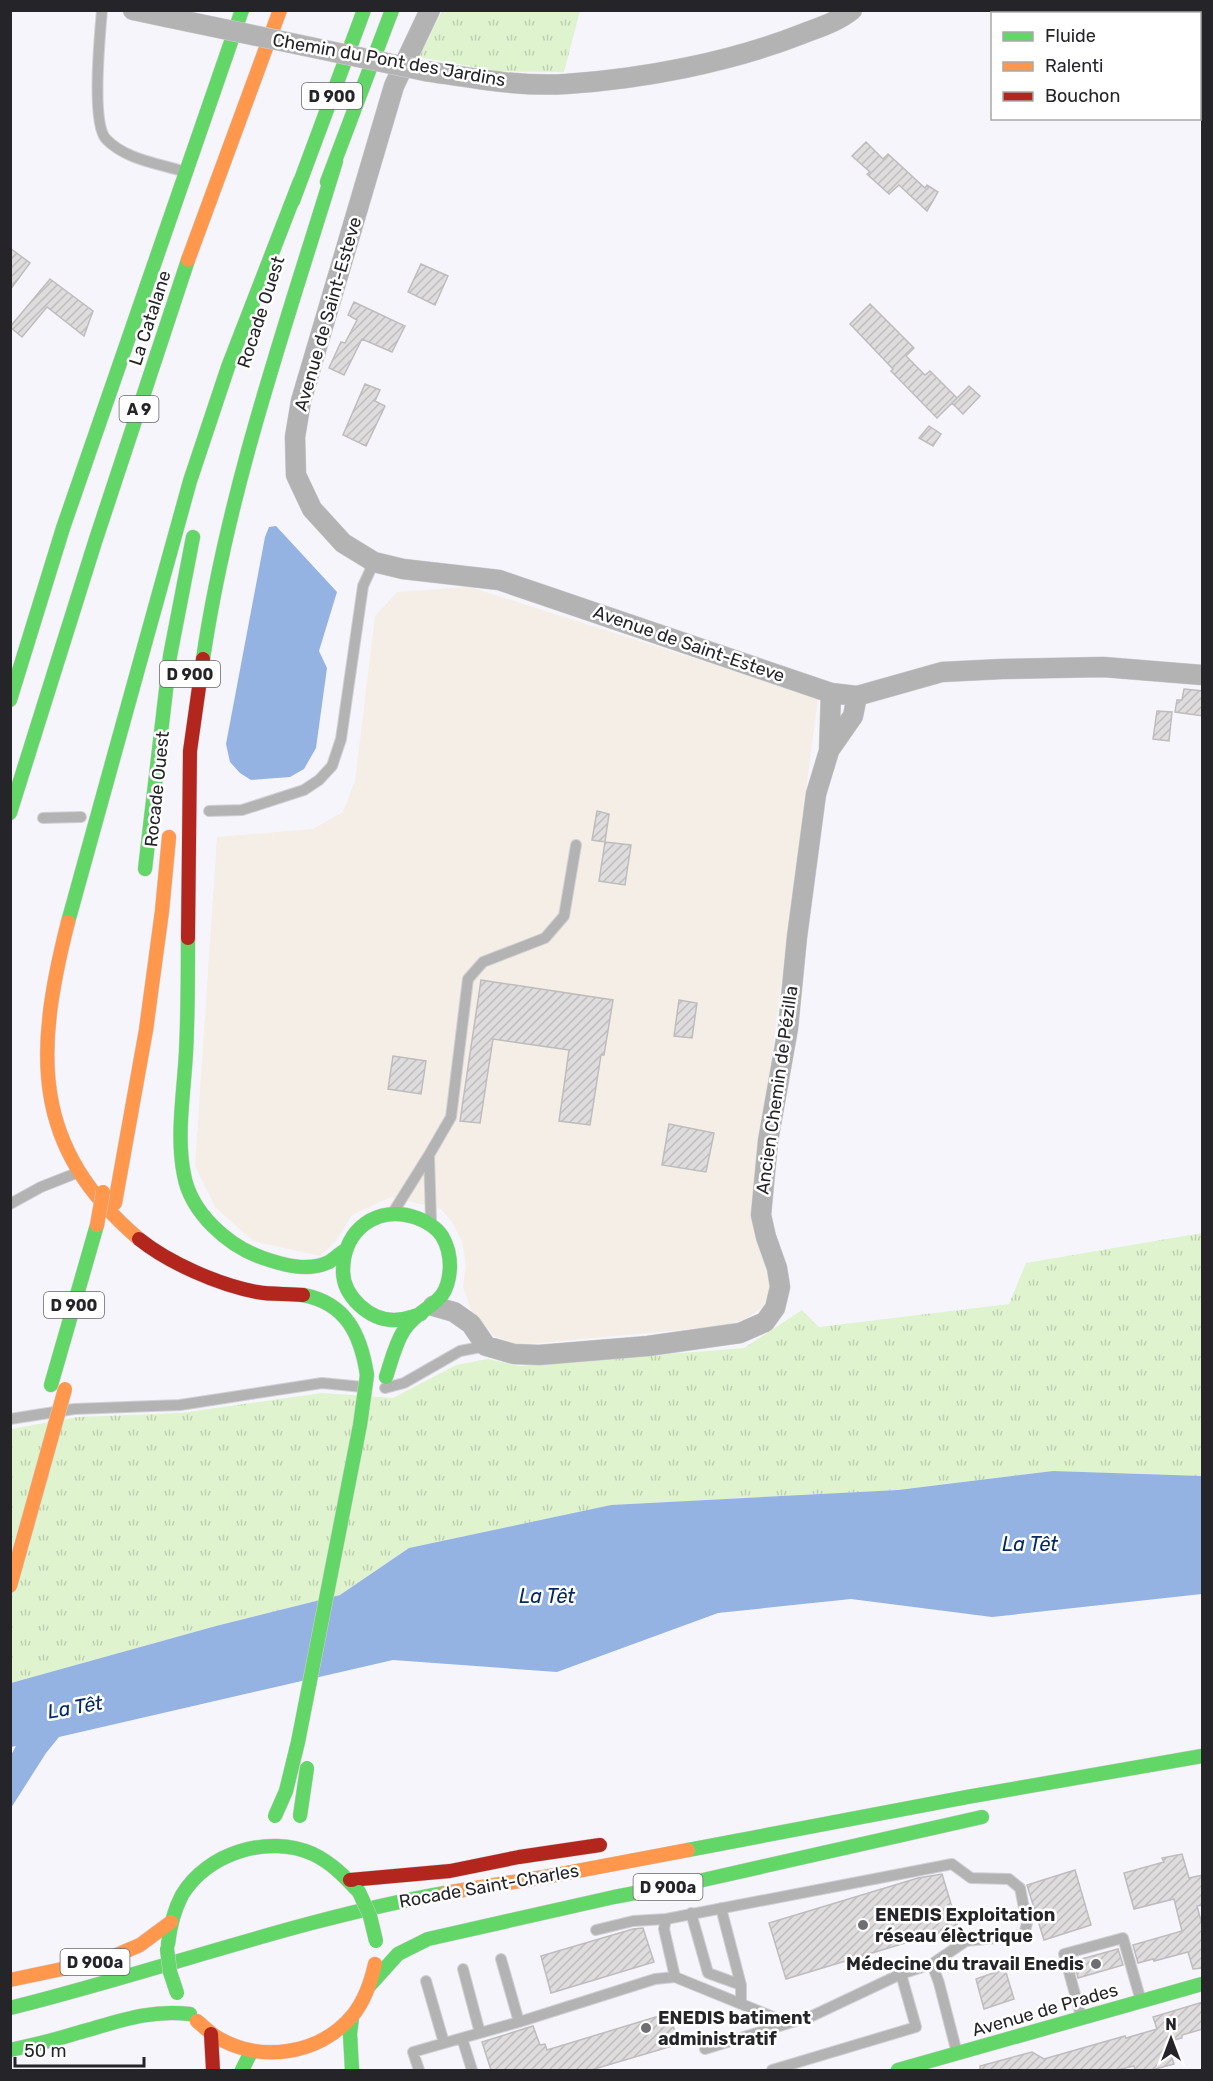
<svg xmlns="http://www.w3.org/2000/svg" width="1213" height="2081" viewBox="0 0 1213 2081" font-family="Rubik,sans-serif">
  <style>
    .industrial { fill: #f5eee6 }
    .grass { fill: url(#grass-tufts) }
    .water { fill: #94b2e2 }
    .building { fill: url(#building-hatch); stroke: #bfbcbe; stroke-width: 1.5 }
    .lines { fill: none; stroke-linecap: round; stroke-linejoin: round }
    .lane-casing { stroke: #d1d0d5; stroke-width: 12 }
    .street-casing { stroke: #d1d0d5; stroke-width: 21 }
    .fast-casing { stroke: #d1d0d5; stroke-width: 15 }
    .slow-casing { stroke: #d1d0d5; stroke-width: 15 }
    .jam-casing { stroke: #d1d0d5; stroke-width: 15 }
    .lane { stroke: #b4b3b4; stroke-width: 10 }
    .street { stroke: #b4b3b4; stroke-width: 20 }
    .fast { stroke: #63d668; stroke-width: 14 }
    .slow { stroke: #ff974d; stroke-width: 14 }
    .jam { stroke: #b3261e; stroke-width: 14 }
    .street-bridge-casing { stroke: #d1d0d5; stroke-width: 21; stroke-linecap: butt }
    .fast-bridge-casing { stroke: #d1d0d5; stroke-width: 15; stroke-linecap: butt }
    .slow-bridge-casing { stroke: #d1d0d5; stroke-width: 15; stroke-linecap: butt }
    .street-bridge { stroke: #b4b3b4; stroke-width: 20 }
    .fast-bridge { stroke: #63d668; stroke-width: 14 }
    .slow-bridge { stroke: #ff974d; stroke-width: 14 }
    .poi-dot { fill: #6e6e73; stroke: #fff; stroke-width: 2 }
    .labels { text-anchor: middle; stroke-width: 5; stroke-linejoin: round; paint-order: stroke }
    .shield { fill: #fff; stroke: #666669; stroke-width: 1.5 }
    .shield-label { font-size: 16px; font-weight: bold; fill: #252529 }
    .street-label { font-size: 18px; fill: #252529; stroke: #fff }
    .poi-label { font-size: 18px; font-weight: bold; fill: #252529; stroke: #fff; text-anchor: start }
    .water-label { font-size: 20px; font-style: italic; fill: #022a65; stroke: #fff }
  </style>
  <defs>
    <pattern id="grass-tufts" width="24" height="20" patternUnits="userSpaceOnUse" patternTransform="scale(1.5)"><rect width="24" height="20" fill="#def3ce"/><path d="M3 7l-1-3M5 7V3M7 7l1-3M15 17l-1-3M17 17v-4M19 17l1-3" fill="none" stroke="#bed0b1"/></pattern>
    <pattern id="building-hatch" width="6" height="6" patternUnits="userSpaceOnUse" patternTransform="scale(1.5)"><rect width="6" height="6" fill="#dfdcde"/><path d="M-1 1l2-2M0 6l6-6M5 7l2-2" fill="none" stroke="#bfbdbe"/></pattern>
  </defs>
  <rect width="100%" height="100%" fill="#f6f5fc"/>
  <!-- industrial -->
  <path class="industrial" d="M470,587L818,698L754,1194L756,1237L772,1285L763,1307L746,1319L723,1326L519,1345L494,1336L472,1313L463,1287L466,1265L462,1241L452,1222L441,1209L391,1197L352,1215L336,1241L320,1256L253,1241L215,1207L195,1166L217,837L313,829L343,812L355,781L375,616L397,592Z"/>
  <!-- grass -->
  <path class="grass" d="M442,11V10L580,11L564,72L496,71L419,57Z
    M1202,1233V1476L1053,1471L898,1490L611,1505L409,1548L340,1595L216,1626L11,1683V1429L78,1417L181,1413L322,1393L393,1398L456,1365L488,1359L520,1366L744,1348L802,1310L819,1327L1009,1304L1026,1263Z"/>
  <!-- water -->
  <path class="water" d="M276,526L337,592L319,651L327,668L316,748L304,769L290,777L251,780L240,773L230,762L226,744L265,537L269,527Z
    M1053,1471L1202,1476V1594L992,1617L851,1599L718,1613L557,1672L393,1660L59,1737L46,1753L11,1808V1755L16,1746L11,1747V1683L216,1626L340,1595L409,1548L611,1505L898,1490Z"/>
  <!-- building -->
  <path class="building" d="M866,142L883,159L888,154L925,188L927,185L938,192L927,211L899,185L889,194L867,174L870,172L852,156Z
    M10,248L30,263L10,290Z
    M421,264L448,276L435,305L408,292Z
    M50,279L93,311L84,336L47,307L22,337L10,327Z
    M354,302L405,326L392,352L362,339L344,375L329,368L341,342L345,343L357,320L348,315Z
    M870,304L914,348L906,356L925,375L930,371L957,398L937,418L891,371L893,369L850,324Z
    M365,384L380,390L375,401L385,406L366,446L343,435Z
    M969,386L980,396L963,414L952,403Z
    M929,426L941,434L933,446L919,438Z
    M1184,689L1203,691V716L1175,712L1177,700H1182Z
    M1157,711L1172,712L1169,741L1153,739Z
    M597,811L609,814L605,842L592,840Z
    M605,842L631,845L625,885L599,881Z
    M481,980L613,1000L604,1055H601L590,1125L559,1121L569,1050L493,1039L480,1123L460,1121Z
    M679,1000L697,1003L692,1038L674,1036Z
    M393,1056L426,1061L421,1094L388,1089Z
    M669,1124L714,1133L706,1172L662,1165Z
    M1182,1854L1189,1878L1203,1875V1905L1197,1906L1203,1928V1968L1193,1969L1188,1952L1154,1961L1153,1959L1138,1963L1133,1945L1182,1931L1174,1899L1134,1909L1124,1873L1164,1862L1162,1858Z
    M1075,1870L1091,1925L1044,1940L1027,1885Z
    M942,1874L958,1927L786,1979L769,1923L918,1878Z
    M643,1928L654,1962L551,1993L541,1956L633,1929Z
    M1118,1949L1123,1965L1078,1978L1074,1961Z
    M1005,1969L1014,1999L984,2009L976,1979Z
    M1203,2002V2029L1182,2035V2038L1167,2042L1174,2064L1152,2070H1135L1134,2066L1117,2070H980V2066L1032,2052L1044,2059L1125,2036L1126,2038L1157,2029L1153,2017Z
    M669,2013L679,2044L591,2070H491L482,2042L533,2026L540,2045L545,2044L547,2050Z"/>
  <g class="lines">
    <defs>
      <path id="lane" d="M102,10C100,34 91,123 106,139C125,159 156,163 182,171
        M209,811L242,810L304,790L319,780L332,766L341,739L363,586L374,562
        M43,818L81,817
        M429,1155L451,1117L468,979L483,962L545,938L564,916L576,845
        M10,1204L41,1187L74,1174
        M394,1211L429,1155L431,1220
        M385,1388L404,1383L460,1351L486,1346
        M10,1419L74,1409L180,1405L322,1383L363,1387
        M721,1908L741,1985V2004
        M691,1913L708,1973L741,1985
        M596,1930L633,1921L666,1919
        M501,1959L519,2022
        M463,1969L480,2033
        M675,1977L664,1929L666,1919L952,1864L971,1878L1009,1879L1020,1888L1027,1923L1024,1935L966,1941L932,1964
        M426,1981L444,2043
        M1081,2016L1064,1954L1123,1938L1141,2001
        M705,2049L812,2016L901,1974L932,1964L939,1983L957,2053
        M419,2070L413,2052L462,2038
        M472,2070L462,2038L519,2022L655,1979L675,1977L788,2023
        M772,2070L916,2027L901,1974"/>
      <path id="street" d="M133,10L166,17
        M430,10L394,86L301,401L295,437L296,475L312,509L343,543L374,562L403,569L499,580L831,693L857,696L942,672L1002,669L1103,667L1202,675
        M425,71C472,78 518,87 566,84C643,79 731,62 802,34C820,27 837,22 852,10
        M830,749L853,716L857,696
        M433,1306L454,1312L471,1324L486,1346L514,1354L539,1355L648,1346L740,1333L765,1322L775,1308L780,1287L777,1268L766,1237L761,1215L768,1141L788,1028L797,937L816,794L829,751L831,693"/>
      <path id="fast" d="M327,182L392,10
        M293,201L364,10
        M203,659C228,489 286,325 336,161
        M10,700L63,528L242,10
        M10,813L95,542L188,260
        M145,869L170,656L193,537
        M68,922L190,481L228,367L300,181
        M188,938C188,976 188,1014 186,1052C184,1092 176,1136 184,1175C191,1213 228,1246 263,1258C283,1265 308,1272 329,1262C334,1259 339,1254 344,1251
        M303,1295C347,1303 361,1336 367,1375
        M386,1377C391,1362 395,1344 404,1330C423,1302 448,1309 450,1267C450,1256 448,1246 442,1236C437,1228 426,1221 417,1218C378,1204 343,1229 343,1271C343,1296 369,1320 394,1320C404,1320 412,1317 421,1314
        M51,1385L97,1225
        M688,1850L967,1797L1202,1756
        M168,1944C170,1927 174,1910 182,1895C207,1853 268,1834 313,1854C332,1863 345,1877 359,1892
        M370,1985L398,1954L428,1939L614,1897L703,1880L982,1817
        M10,2008C156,1972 298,1919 445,1893
        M352,2017L350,2034L352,2070
        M10,2050C33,2045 55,2040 77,2033C117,2022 148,2009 190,2014
        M242,2070L251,2052
        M898,2070L1202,1984"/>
      <path id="slow" d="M188,260L280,10
        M68,922C35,1052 30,1146 139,1239
        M115,1203L146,1030L162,911L169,837
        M445,1893L556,1875L688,1850
        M10,1980L105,1960L140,1945L171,1922
        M197,2021C203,2026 209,2032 215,2036C259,2064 320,2055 353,2015C365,2000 371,1982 375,1964"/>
      <path id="jam" d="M188,938L190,751L203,659
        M139,1239C169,1263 219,1285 257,1292C272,1295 288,1293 303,1295
        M350,1880L450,1871L519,1857L600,1845
        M211,2034L213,2070"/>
    </defs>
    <!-- lane casing -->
    <use href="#lane" class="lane-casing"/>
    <!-- street casing -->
    <use href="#street" class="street-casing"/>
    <!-- fast casing -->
    <use href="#fast" class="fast-casing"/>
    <!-- slow casing -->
    <use href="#slow" class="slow-casing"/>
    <!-- jam casing -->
    <use href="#jam" class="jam-casing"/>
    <!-- lane -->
    <use href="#lane" class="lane"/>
    <!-- street -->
    <use href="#street" class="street"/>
    <!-- fast -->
    <use href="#fast" class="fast"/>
    <!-- slow -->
    <use href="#slow" class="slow"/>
    <!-- jam -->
    <use href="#jam" class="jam"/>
    <defs>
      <path id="street-bridge" d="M166,17L425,71"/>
      <path id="fast-bridge" d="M275,1816L286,1791L298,1742L360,1425L367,1375
        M300,1816L307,1768
        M359,1892L370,1916L376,1941
        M167,1949L170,1972L177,1993"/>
      <path id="slow-bridge" d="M97,1225L103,1192
        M10,1586L65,1389"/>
    </defs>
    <!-- street-bridge casing -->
    <use href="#street-bridge" class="street-bridge-casing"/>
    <!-- fast-bridge casing -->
    <use href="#fast-bridge" class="fast-bridge-casing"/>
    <!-- slow-bridge casing -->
    <use href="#slow-bridge" class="slow-bridge-casing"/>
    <!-- street-bridge -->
    <use href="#street-bridge" class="street-bridge"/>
    <!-- fast-bridge -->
    <use href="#fast-bridge" class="fast-bridge"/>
    <!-- slow-bridge -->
    <use href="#slow-bridge" class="slow-bridge"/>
  </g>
  <!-- markers -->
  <g class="poi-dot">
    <circle cx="863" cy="1925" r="6"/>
    <circle cx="1096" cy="1964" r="6"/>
    <circle cx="646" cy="2028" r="6"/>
  </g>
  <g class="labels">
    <!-- shield labels -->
    <g class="shield">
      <rect x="302" y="83" width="60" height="26" rx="4.5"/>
      <rect x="119.5" y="396" width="39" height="26" rx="4.5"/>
      <rect x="160" y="661" width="60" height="26" rx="4.5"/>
      <rect x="44" y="1292" width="60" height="26" rx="4.5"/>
      <rect x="633.5" y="1874" width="69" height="26" rx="4.5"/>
      <rect x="60.5" y="1949" width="69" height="26" rx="4.5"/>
    </g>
    <g class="shield-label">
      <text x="332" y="102">D 900</text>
      <text x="139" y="415">A 9</text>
      <text x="190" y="680">D 900</text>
      <text x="74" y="1311">D 900</text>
      <text x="668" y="1893">D 900a</text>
      <text x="95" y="1968">D 900a</text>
    </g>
    <!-- street labels -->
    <g class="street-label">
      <text transform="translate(389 60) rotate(10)" y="6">Chemin du Pont des Jardins</text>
      <text transform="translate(261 312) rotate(-72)" y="6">Rocade Ouest</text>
      <text transform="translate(328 314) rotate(-74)" y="6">Avenue de Saint-Esteve</text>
      <text transform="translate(150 318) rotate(-72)" y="6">La Catalane</text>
      <text transform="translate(689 644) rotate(19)" y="6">Avenue de Saint-Esteve</text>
      <text transform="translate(157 789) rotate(-84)" y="6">Rocade Ouest</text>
      <text transform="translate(777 1090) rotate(-82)" y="6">Ancien Chemin de Pézilla</text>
      <text transform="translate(489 1886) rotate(-10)" y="6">Rocade Saint-Charles</text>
      <text transform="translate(1045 2010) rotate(-16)" y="6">Avenue de Prades</text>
    </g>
    <!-- poi labels -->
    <g class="poi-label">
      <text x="875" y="1921">ENEDIS Exploitation<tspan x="875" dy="21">réseau élèctrique</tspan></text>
      <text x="1084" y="1970" text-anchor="end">Médecine du travail Enedis</text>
      <text x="658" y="2024">ENEDIS batiment<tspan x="658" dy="21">administratif</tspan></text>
    </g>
    <!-- water labels -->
    <g class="water-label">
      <text x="1030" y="1551">La Têt</text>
      <text x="547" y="1603">La Têt</text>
      <text transform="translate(75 1707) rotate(-10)" y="7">La Têt</text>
    </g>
  </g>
  <!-- border -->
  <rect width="1213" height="2081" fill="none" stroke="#252529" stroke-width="24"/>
  <!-- legend -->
  <rect x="991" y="12" width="210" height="108" fill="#ffffff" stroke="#a8a8a9" stroke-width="1.5"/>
  <rect x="1003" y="32" width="30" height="9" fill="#63d668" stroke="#a8a8a9" stroke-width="1.5"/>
  <text x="1045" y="42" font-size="18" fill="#252529">Fluide</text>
  <rect x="1003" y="62" width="30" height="9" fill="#ff974d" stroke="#a8a8a9" stroke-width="1.5"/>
  <text x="1045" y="72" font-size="18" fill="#252529">Ralenti</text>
  <rect x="1003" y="92" width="30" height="9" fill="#b3261e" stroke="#a8a8a9" stroke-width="1.5"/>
  <text x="1045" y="102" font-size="18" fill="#252529">Bouchon</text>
  <!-- north arrow -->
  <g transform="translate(1171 2039)" stroke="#ffffff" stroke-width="4.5" paint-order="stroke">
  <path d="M0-4.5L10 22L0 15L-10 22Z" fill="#252529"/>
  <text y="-9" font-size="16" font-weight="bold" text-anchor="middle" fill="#252529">N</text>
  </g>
  <!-- scale -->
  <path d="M15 2057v9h129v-9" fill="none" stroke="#252529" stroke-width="3"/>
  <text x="24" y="2057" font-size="18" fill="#252529" stroke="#ffffff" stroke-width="4.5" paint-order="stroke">50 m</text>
</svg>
